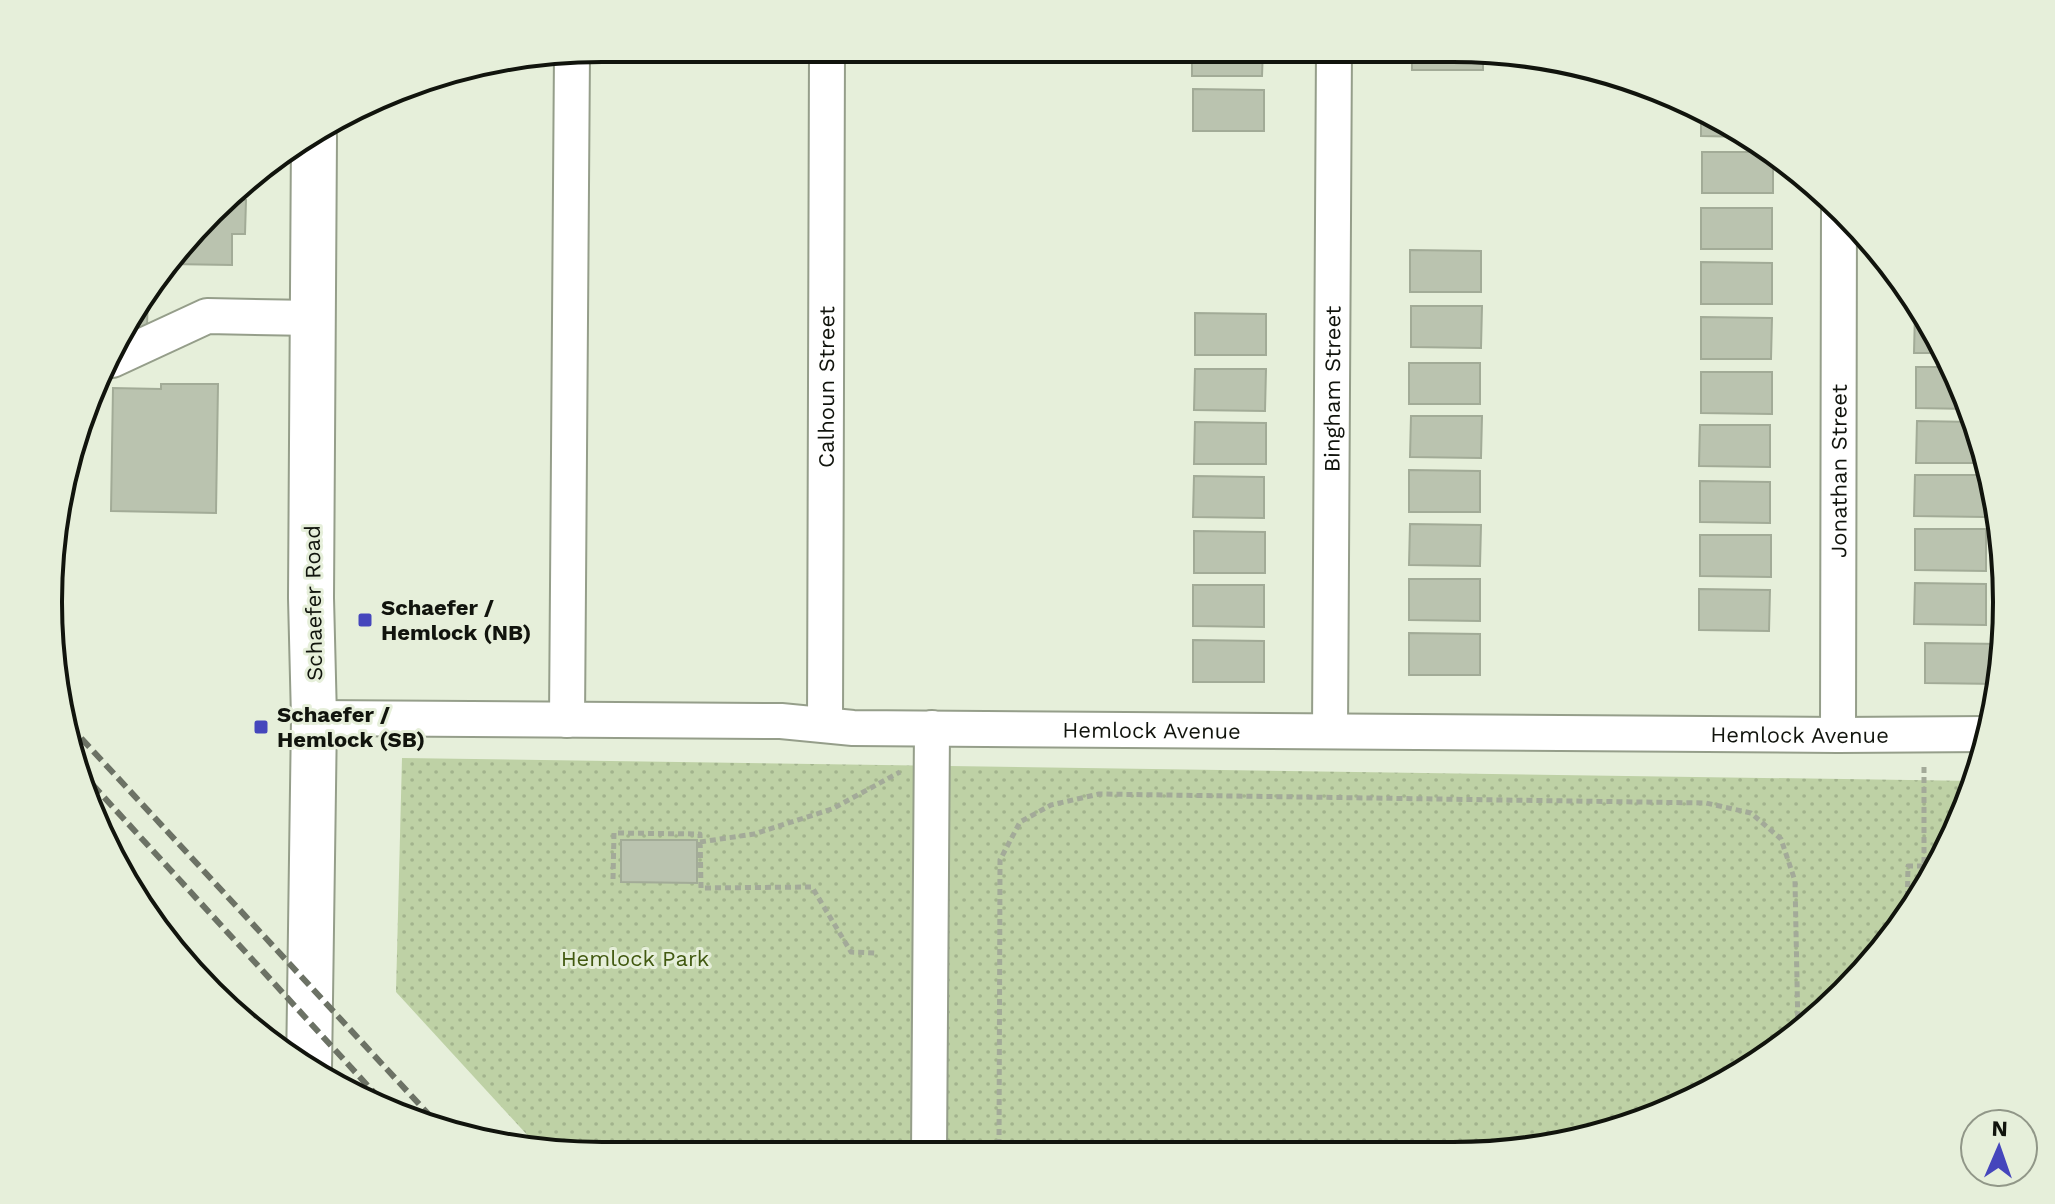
<svg xmlns="http://www.w3.org/2000/svg" width="2055" height="1204" viewBox="0 0 2055 1204" font-family="'Work Sans',sans-serif">
  <style>
    .park { fill: url(#park-dots) }
    .building { fill: #bac3af; stroke: #a2ab97; stroke-width: 2 }
    .lines { fill: none; stroke-linecap: round; stroke-linejoin: round }
    .minor-casing { stroke: #959e8a; stroke-width: 38 }
    .major-casing { stroke: #959e8a; stroke-width: 48 }
    .path { stroke: #a3aa99; stroke-width: 5; stroke-dasharray: 6 4; stroke-linecap: butt }
    .minor { stroke: #fff; stroke-width: 34 }
    .major { stroke: #fff; stroke-width: 44 }
    .rail { stroke: #6c7265; stroke-width: 6; stroke-dasharray: 12 6; stroke-linecap: butt }
    .poi-dot { fill: #4546bc; stroke: #e6efda; stroke-width: 3 }
    .labels { text-anchor: middle; stroke-width: 6; stroke-linejoin: round; paint-order: stroke }
    .street-label { font-size: 22px; fill: #11140d; stroke: #e6efda }
    .poi-label { font-size: 22px; font-weight: bold; fill: #11140d; stroke: #e6efda; text-anchor: start }
    .park-label { font-size: 22px; fill: #415910; stroke: #e6efda }
    .rim { fill: none; stroke: #11140d; stroke-width: 4 }
  </style>
  <defs>
    <pattern id="park-dots" width="8" height="8" patternUnits="userSpaceOnUse" patternTransform="scale(2)"><rect width="8" height="8" fill="#bed1a5"/><path d="M2 2h.1M6 6h.1" fill="none" stroke="#a2b38d" stroke-width="1.8" stroke-linecap="round"/></pattern>
  </defs>
  <rect width="100%" height="100%" fill="#e6efda"/>
  <!-- park -->
  <path class="park" d="M402,758L1975,781L1965,814L1914,909L1844,994L1730,1082L1631,1127L1490,1155H565L541,1150L396,992Z"/>
  <!-- building -->
  <path class="building" d="M1192,49H1263L1262,76H1192Z
    M1412,49H1483V70H1412Z
    M1193,89L1264,90V131H1193Z
    M1701,112L1751,137L1701,136Z
    M1702,152H1773V193H1702Z
    M233,197V200H246L245,234H232V265L170,264Z
    M1701,208H1772V249H1701Z
    M1410,250L1481,251V292H1410Z
    M1701,262L1772,263V304H1701Z
    M148,287L147,328H126L142,294Z
    M1411,306H1482L1481,348L1411,347Z
    M1915,312H1923L1945,353H1914Z
    M1195,313L1266,314V355H1195Z
    M1701,317L1772,318L1771,359H1701Z
    M1409,363H1480V404H1409Z
    M1916,367H1953L1965,390L1970,409L1916,408Z
    M1195,369H1266L1265,411L1194,410Z
    M1701,372H1772V414L1701,413Z
    M161,384H218L216,513L111,511L113,388L161,389Z
    M1411,416H1482L1481,458L1410,457Z
    M1917,421L1974,422L1987,463H1916Z
    M1195,422L1266,423V464H1194Z
    M1700,425H1770V467L1699,466Z
    M1409,470L1480,471V512H1409Z
    M1915,475H1985V517L1914,516Z
    M1194,476L1264,477V518L1193,517Z
    M1700,481L1770,482V523L1700,522Z
    M1410,524L1481,525L1480,566L1409,565Z
    M1915,529H1986V571L1915,570Z
    M1194,531L1265,532V573H1194Z
    M1700,535H1771V577L1700,576Z
    M1409,579H1480V621L1409,620Z
    M1915,583L1986,584V625L1914,624Z
    M1193,585H1264V627L1193,626Z
    M1699,589L1770,590L1769,631L1699,630Z
    M1409,633L1480,634V675H1409Z
    M1193,640L1264,641V682H1193Z
    M1925,643L2003,644L1999,684L1925,683Z
    M621,840H697V883L621,882Z"/>
  <g class="lines">
    <defs>
      <g id="minor">
        <path d="M112,360L207,316L313,318"/>
        <path id="s1" d="M314,718L781,721L853,728L1838,735L1989,734"/>
        <path d="M567,720L572,53"/>
        <path id="s2" d="M825,725L827,48"/>
        <path id="s3" d="M1330,731L1334,49"/>
        <path id="s4" d="M1838,735L1839,206"/>
        <path d="M929,1155L932,728"/>
      </g>
      <path id="major" d="M309,1070L314,718L311,598L314,136"/>
    </defs>
    <!-- minor casing -->
    <use href="#minor" class="minor-casing"/>
    <!-- major casing -->
    <use href="#major" class="major-casing"/>
    <!-- path -->
    <path class="path" d="M700,842L754,834L832,809L900,772
      M613,879L614,833L700,834L701,888L812,887L851,952L875,953
      M1907,917L1908,866H1924V766
      M999,1155L1000,860L1020,822L1051,805L1099,794L1706,803L1751,813L1781,839L1795,881L1798,1030"/>
    <!-- minor -->
    <use href="#minor" class="minor"/>
    <!-- major -->
    <use href="#major" class="major"/>
    <!-- rail -->
    <path class="rail" d="M69,725L443,1130
      M80,771L389,1109"/>
  </g>
  <!-- markers -->
  <g class="poi-dot">
    <rect x="357" y="612" width="16" height="16" rx="4"/>
    <rect x="253" y="719" width="16" height="16" rx="4"/>
  </g>
  <g class="labels">
    <!-- street labels -->
    <g class="street-label">
      <text dy="8" stroke="none"><textPath href="#s2" startOffset="338">Calhoun Street</textPath></text>
      <text dy="8" stroke="none"><textPath href="#s3" startOffset="342">Bingham Street</textPath></text>
      <text dy="8" stroke="none"><textPath href="#s4" startOffset="264">Jonathan Street</textPath></text>
      <text transform="translate(313 603) rotate(-91)" y="8">Schaefer Road</text>
      <text dy="8" stroke="none"><textPath href="#s1" startOffset="838">Hemlock Avenue</textPath></text>
      <text dy="8" stroke="none"><textPath href="#s1" startOffset="1486">Hemlock Avenue</textPath></text>
    </g>
    <!-- poi labels -->
    <g class="poi-label">
      <text x="381" y="615">Schaefer /<tspan x="381" dy="25">Hemlock (NB)</tspan></text>
      <text x="277" y="722">Schaefer /<tspan x="277" dy="25">Hemlock (SB)</tspan></text>
    </g>
    <!-- park labels -->
    <g class="park-label">
      <text x="635" y="966">Hemlock Park</text>
    </g>
  </g>
  <!-- crop -->
  <path d="M0 0H2055V1204H0ZM602 62H1453A540 540 0 0 1 1993 602V602A540 540 0 0 1 1453 1142H602A540 540 0 0 1 62 602V602A540 540 0 0 1 602 62Z" fill="#e6efda" fill-rule="evenodd"/>
  <path class="rim" d="M602 62H1453A540 540 0 0 1 1993 602V602A540 540 0 0 1 1453 1142H602A540 540 0 0 1 62 602V602A540 540 0 0 1 602 62Z"/>
  <!-- north arrow -->
  <g transform="translate(1999 1148) rotate(2)"><circle r="38" fill="#e6efda" stroke="#919788" stroke-width="2"/>
  <path d="M0-6L14 30L0 20L-14 30Z" fill="#4546bc"/>
  <text y="-12" font-size="22" font-weight="bold" text-anchor="middle" fill="#11140d">N</text>
  </g>
</svg>
